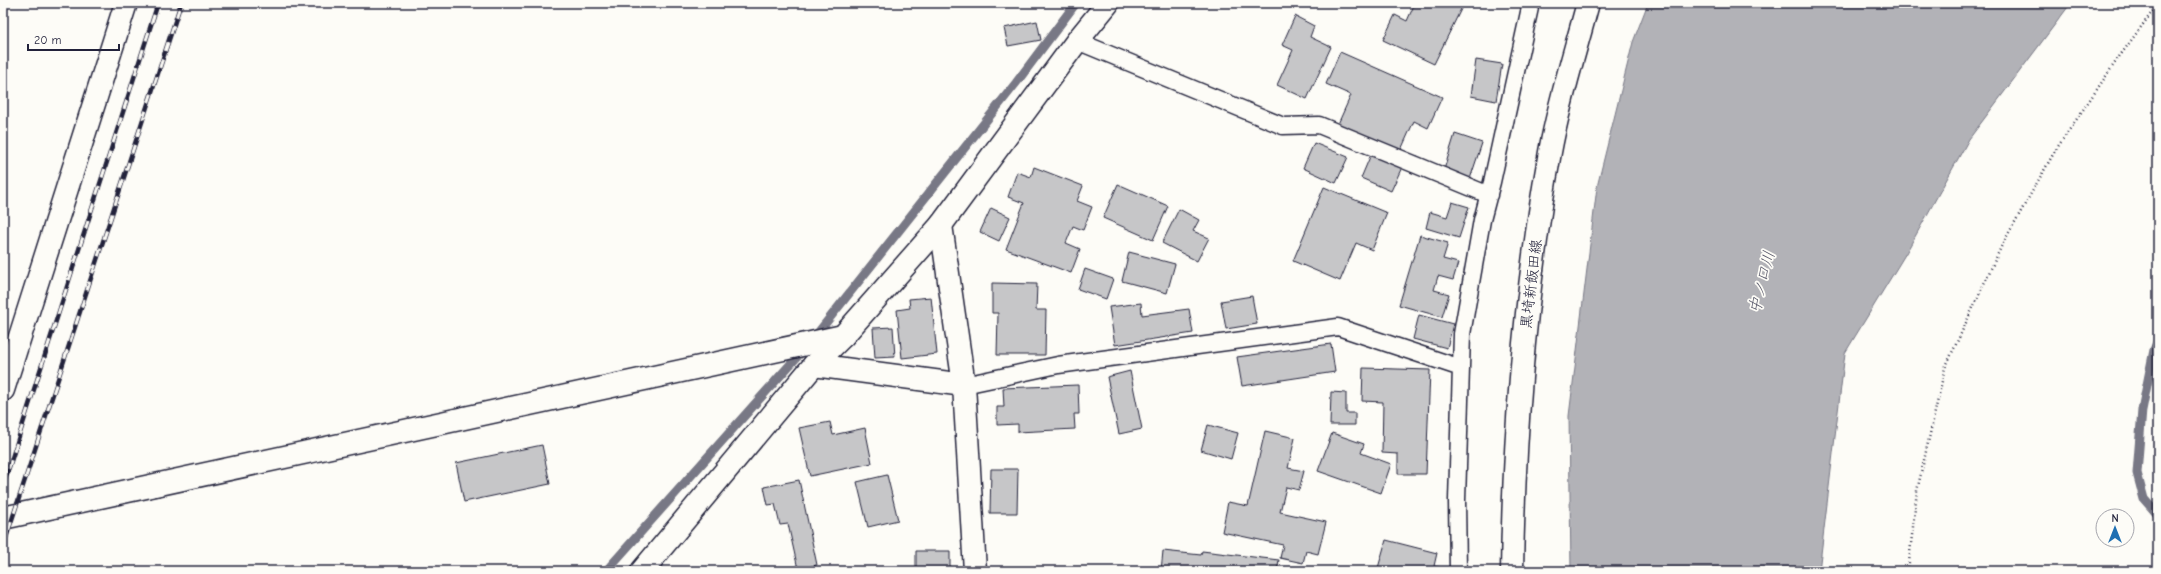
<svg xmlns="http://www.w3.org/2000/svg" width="2161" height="574" viewBox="0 0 2161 574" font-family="'Comic Neue','Klee One',sans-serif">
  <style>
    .water { fill: #b2b2b7; stroke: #787885 }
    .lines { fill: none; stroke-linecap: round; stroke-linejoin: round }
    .stream { stroke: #787885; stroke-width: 9 }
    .building { fill: #c6c6c8; stroke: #22223b }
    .service-casing { stroke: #22223b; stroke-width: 19 }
    .minor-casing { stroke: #22223b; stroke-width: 25 }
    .tertiary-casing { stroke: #22223b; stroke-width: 25 }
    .secondary-casing { stroke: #22223b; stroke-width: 25 }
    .path { stroke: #22223b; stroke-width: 2.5; stroke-dasharray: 1 3; stroke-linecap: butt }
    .service { stroke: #fdfcf7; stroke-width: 16 }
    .minor { stroke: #fdfcf7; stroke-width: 22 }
    .tertiary { stroke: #fdfcf7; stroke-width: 22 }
    .secondary { stroke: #fdfcf7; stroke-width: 22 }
    .rail-casing { stroke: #22223b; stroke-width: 4.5 }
    .rail { stroke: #fdfcf7; stroke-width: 3; stroke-dasharray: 9; stroke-linecap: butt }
    .labels { text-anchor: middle; stroke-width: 3.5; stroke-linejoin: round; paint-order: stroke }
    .street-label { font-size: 15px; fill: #22223b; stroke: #fdfcf7 }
    .water-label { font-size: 16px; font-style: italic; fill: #545466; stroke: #fdfcf7 }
  </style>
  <rect width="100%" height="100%" fill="#fdfcf7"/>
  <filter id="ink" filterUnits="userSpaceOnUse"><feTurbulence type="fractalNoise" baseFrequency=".025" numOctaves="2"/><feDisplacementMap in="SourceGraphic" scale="8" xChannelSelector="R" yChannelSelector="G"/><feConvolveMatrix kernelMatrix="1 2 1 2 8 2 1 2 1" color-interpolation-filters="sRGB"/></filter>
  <g filter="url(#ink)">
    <!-- water -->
    <path class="water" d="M1648,3H2071L1969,139L1906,253L1845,353L1819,571H1571L1569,416L1597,187L1633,42Z"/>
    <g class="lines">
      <!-- stream -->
      <path class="stream" d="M813,339L1016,83L1076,3
        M2158,340L2154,350L2142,410L2137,473L2144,499L2158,515
        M606,571L805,348"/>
    </g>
    <!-- building -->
    <path class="building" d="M1415,3H1459L1463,5L1434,64L1383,40L1395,15L1407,21Z
      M1295,16L1314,26L1310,37L1331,47L1307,99L1277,85L1293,50L1282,45Z
      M1037,21L1041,40L1008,46L1004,28Z
      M1340,52L1442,97L1428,128L1414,121L1400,152L1338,124L1351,95L1326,84Z
      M1476,60L1502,64L1496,101L1471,96Z
      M1455,134L1482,143L1469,182L1443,173Z
      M1314,143L1348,157L1336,183L1303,168Z
      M1372,152L1403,165L1391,191L1361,178Z
      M1034,167L1083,186L1077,201L1092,207L1083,230L1073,226L1066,243L1080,249L1071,273L1006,249L1024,203L1008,197L1017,172L1031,177Z
      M1118,184L1168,206L1153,240L1103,218Z
      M1324,187L1387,213L1372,250L1356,243L1340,281L1293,261Z
      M1452,202L1469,207L1459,238L1426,228L1430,212L1447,217Z
      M991,208L1010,217L999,241L980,232Z
      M1179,209L1199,220L1193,231L1209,238L1197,261L1162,243Z
      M1420,235L1448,243L1443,259L1458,263L1453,280L1438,276L1434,290L1449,294L1442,317L1399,305Z
      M1129,252L1175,264L1167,293L1122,281Z
      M1085,269L1113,279L1106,299L1078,289Z
      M992,283L1037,284L1036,310H1046L1045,355H997L998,313H992Z
      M1252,296L1257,324L1226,329L1221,301Z
      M931,297L937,354L902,358L897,310L910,308L909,299Z
      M1141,303L1142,315L1189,309L1193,333L1115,345L1109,307Z
      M1419,315L1453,324L1447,348L1413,339Z
      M893,327L895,357L875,358L873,328Z
      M1331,344L1335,372L1242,386L1237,357Z
      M1363,368L1430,370L1426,474H1398V454L1382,453L1383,402L1362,401Z
      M1130,371L1142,429L1119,434L1107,377Z
      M1078,385L1079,414H1074L1075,429L1018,432V424L997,425V407H1004L1003,388Z
      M1331,392L1346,393V413H1355V425H1330Z
      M830,422L833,435L865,428L872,463L810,476L799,428Z
      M1208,425L1238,433L1231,459L1201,450Z
      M1265,431L1295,438L1288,468L1304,471L1299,490L1286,487L1280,512L1326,522L1318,554L1306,551L1303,563L1280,558L1283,545L1222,532L1228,502L1248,506Z
      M1332,433L1364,444L1361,453L1391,464L1381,493L1318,471Z
      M542,445L550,484L464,502L456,463Z
      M991,469H1018L1017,513H990Z
      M887,475L898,520L868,527L857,482Z
      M799,480L817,565L798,569L788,524L780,525L775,504L768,505L764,487Z
      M1386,540L1437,553L1434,566L1446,569L1445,571H1388L1378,568Z
      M916,551H950V571H916Z
      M1163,551L1201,555L1202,551L1279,560L1277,571H1161Z"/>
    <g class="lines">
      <defs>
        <path id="service" d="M1077,41L1283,126L1319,125L1489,195
          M964,385L1058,365L1338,327L1461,368
          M1458,571L1457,500L1462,334L1482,220L1492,182L1531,3"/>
        <path id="minor" d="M941,225L964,385L975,571
          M814,365L964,385
          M3,518L843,336"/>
        <path id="tertiary" d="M3,390L126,3
          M642,571L814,365L843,336L941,225L1077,41L1108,3"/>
        <path id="secondary" d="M1512,571C1514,431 1525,290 1550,152C1559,102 1575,52 1588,3"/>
      </defs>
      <!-- service casing -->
      <use href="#service" class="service-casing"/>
      <!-- minor casing -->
      <use href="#minor" class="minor-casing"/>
      <!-- tertiary casing -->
      <use href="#tertiary" class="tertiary-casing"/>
      <!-- secondary casing -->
      <use href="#secondary" class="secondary-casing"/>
      <!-- path -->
      <path class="path" d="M1908,571L1917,491L1945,368L2002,245L2055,151L2119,57L2158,4"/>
      <!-- service -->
      <use href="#service" class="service"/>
      <!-- minor -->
      <use href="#minor" class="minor"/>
      <!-- tertiary -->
      <use href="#tertiary" class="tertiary"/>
      <!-- secondary -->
      <use href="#secondary" class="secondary"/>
      <defs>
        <path id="rail" d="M3,486L158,3
          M3,547L181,3"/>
      </defs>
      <!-- rail casing -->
      <use href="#rail" class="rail-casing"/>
      <!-- rail -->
      <use href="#rail" class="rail"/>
    </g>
  </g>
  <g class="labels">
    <!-- street labels -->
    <g class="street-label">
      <text transform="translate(1531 284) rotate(-83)" y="5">黒埼新飯田線</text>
    </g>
    <!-- water labels -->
    <g class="water-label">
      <text transform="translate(1761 282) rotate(-76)" y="6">中ノ口川</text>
    </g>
  </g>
  <!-- margin -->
  <rect width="2161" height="574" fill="none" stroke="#fdfcf7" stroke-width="16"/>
  <rect x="8" y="8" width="2145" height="558" fill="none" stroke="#22223b" stroke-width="1.5" filter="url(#ink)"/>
  <!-- north arrow -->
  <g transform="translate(2115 528)"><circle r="19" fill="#fdfcf7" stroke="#a5a5ac"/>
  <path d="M0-3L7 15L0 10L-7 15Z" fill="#1f6fb2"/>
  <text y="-6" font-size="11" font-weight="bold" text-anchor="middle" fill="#22223b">N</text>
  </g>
  <!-- scale -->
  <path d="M28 44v6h91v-6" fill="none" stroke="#22223b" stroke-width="2"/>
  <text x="34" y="44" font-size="12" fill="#22223b" stroke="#fdfcf7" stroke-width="3" paint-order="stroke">20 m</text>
</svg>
